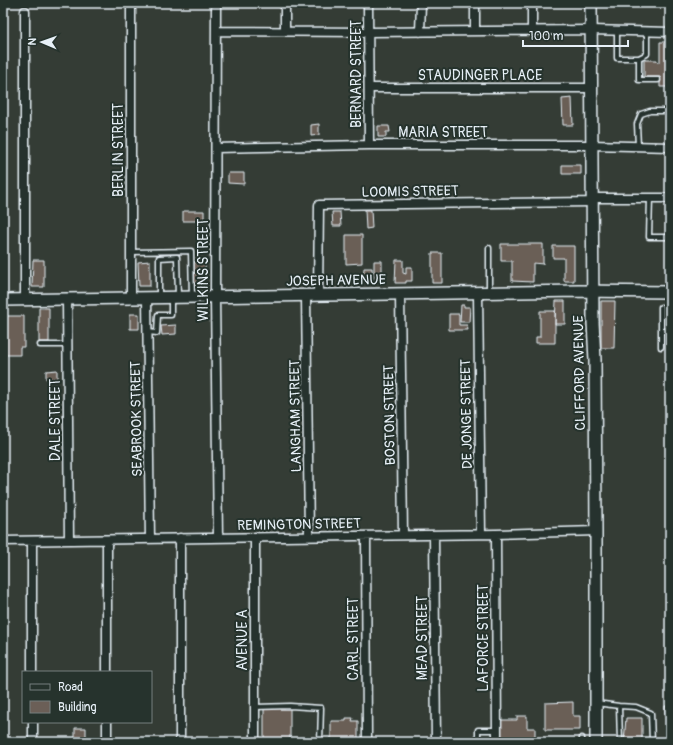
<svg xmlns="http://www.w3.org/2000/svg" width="673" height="745" viewBox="0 0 673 745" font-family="Pangolin,sans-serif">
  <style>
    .building { fill: #6b5f57; stroke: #e8f1f8 }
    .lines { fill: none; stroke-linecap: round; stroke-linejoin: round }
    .lane-casing { stroke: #e8f1f8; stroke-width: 7 }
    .street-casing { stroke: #e8f1f8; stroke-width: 11 }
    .secondary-casing { stroke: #e8f1f8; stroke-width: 14 }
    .lane { stroke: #26332d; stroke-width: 4 }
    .street { stroke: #26332d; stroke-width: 8 }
    .secondary { stroke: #26332d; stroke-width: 11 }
    .labels { text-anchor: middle; stroke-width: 4; stroke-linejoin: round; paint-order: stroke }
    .street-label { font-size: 14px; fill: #e8f1f8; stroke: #26332d }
  </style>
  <rect width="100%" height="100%" fill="#343c35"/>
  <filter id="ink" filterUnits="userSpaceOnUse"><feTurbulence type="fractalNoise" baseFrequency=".025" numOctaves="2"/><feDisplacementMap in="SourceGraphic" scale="8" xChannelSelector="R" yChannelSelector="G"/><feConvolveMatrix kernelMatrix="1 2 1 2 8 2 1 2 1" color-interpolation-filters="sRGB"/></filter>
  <g filter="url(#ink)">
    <!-- building -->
    <path class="building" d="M660,42H668V56H670V87H660V77H644V60H657V62H660Z
      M572,98L573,125H563L562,99Z
      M319,124V135L311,136V125Z
      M378,126H389L390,132H386V137H378Z
      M562,165H581V174H562Z
      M228,173H244V184L228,183Z
      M365,210H371L372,228L366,229Z
      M183,211H204V221H183Z
      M332,212H340L341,226H333Z
      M346,235H362V263L346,264Z
      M501,244H543V264L533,263V282L512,281V261H501Z
      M553,246H574V281H564V258H553Z
      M432,253H442V283H432Z
      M33,260H44V287H32Z
      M396,260H403V273L406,274V267H412V281H406V283H395Z
      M150,261V286H139L138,262Z
      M374,261H382V282H374Z
      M194,262H204V264H205V283H204V286H195V282H194Z
      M364,268H372V282H363Z
      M556,301H565V324H555Z
      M601,301H615L614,348H601Z
      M461,305H464V307H470L469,322H460Z
      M39,308H49V342H39Z
      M540,311H555V343H536V337H540Z
      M130,314H139V329H130Z
      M449,314H459V325H467L468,330H449Z
      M3,316H24V347H20V355H3Z
      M176,325V334L162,335L161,326Z
      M57,370V379H46V371Z
      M573,702V716H580V730H545V703Z
      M665,706H670V742H661L666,735Z
      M264,708H290V740H264Z
      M517,716H527V728H535V742H501V720H517Z
      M346,718H353L352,721H358V742H331V721H346Z
      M626,718H642V742H624Z
      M75,728H86V742H75Z"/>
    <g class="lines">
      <defs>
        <path id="lane" d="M617,31V58H639V80H658
          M639,58L647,54V31
          M638,146L637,124L641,114L650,111H670
          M650,198L649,237H670
          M489,248V291
          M131,252L191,251L192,297
          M159,296V258L177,257L178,297
          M661,331H670
          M148,332L157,333L158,315H171V298
          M40,345H67
          M661,347V307
          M596,703L619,706L636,707L651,713L652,742
          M619,706L620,742
          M255,707L290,706L321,708L320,742
          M582,738V742
          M478,742V730H497"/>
        <path id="street" d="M131,3V298
          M216,3L215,297L218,538
          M285,3V31
          M368,3L369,145
          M25,11V300
          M216,31L368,32L591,30L670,32
          M475,31V3
          M532,31V3
          M420,32L421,3
          M369,88H591
          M216,148L369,145H591L670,147
          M592,198H670
          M478,293L481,534
          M400,294L403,535
          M318,295L319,205L592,202
          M306,296L309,536
          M147,298L150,539
          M67,299L69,540
          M496,534L497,742
          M434,535L436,742
          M366,536L367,742
          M255,537V742
          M180,538V742
          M107,540V672
          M3,541L496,534L596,531
          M32,541V672
          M33,722V742
          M107,722V742"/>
        <path id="secondary" d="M591,3L593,322L595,360L596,531V742
          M3,300L579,291L670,292"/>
      </defs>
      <!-- lane casing -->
      <use href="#lane" class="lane-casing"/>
      <!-- street casing -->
      <use href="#street" class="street-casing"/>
      <!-- secondary casing -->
      <use href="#secondary" class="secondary-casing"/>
      <!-- lane -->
      <use href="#lane" class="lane"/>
      <!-- street -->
      <use href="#street" class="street"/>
      <!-- secondary -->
      <use href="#secondary" class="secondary"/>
    </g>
  </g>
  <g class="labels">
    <!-- street labels -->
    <g class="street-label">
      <text transform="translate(356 74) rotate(-90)" y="5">BERNARD STREET</text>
      <text x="480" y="80">STAUDINGER PLACE</text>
      <text x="443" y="137">MARIA STREET</text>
      <text transform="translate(118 150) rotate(-90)" y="5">BERLIN STREET</text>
      <text transform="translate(410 191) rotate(-1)" y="5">LOOMIS STREET</text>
      <text transform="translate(203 270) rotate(-90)" y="5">WILKINS STREET</text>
      <text transform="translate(336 280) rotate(-1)" y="5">JOSEPH AVENUE</text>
      <text transform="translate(579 373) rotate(-91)" y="5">CLIFFORD AVENUE</text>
      <text transform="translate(466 414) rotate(-91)" y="5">DE JONGE STREET</text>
      <text transform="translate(389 415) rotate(-91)" y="5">BOSTON STREET</text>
      <text transform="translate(295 416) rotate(-91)" y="5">LANGHAM STREET</text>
      <text transform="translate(136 419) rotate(-91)" y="5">SEABROOK STREET</text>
      <text transform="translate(55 420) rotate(-90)" y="5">DALE STREET</text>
      <text transform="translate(299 524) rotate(-1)" y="5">REMINGTON STREET</text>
      <text transform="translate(422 638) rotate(-90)" y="5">MEAD STREET</text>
      <text transform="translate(483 638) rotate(-90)" y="5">LAFORCE STREET</text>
      <text transform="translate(353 639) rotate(-90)" y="5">CARL STREET</text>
      <text transform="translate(242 640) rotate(-90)" y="5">AVENUE A</text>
    </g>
  </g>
  <!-- margin -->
  <rect width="673" height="745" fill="none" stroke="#26332d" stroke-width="16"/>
  <rect x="8" y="8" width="657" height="729" fill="none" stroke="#e8f1f8" stroke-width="1.5" filter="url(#ink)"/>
  <!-- legend -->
  <rect x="22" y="671" width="130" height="52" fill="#26332d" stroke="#747f7e"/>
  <rect x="30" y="684" width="20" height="6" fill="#26332d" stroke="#747f7e"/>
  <text x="58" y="691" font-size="12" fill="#e8f1f8">Road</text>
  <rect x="30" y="701" width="20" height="12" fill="#6b5f57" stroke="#747f7e"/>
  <text x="58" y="711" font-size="12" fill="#e8f1f8">Building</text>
  <!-- north arrow -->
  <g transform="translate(42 42) rotate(272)" stroke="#26332d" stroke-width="3" paint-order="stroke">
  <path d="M0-3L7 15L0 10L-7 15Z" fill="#e8f1f8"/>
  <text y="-6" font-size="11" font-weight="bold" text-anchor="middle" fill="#e8f1f8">N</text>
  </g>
  <!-- scale -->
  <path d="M523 40v6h105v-6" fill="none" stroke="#e8f1f8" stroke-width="2"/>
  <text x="529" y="40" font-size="12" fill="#e8f1f8" stroke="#26332d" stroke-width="3" paint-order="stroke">100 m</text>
</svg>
